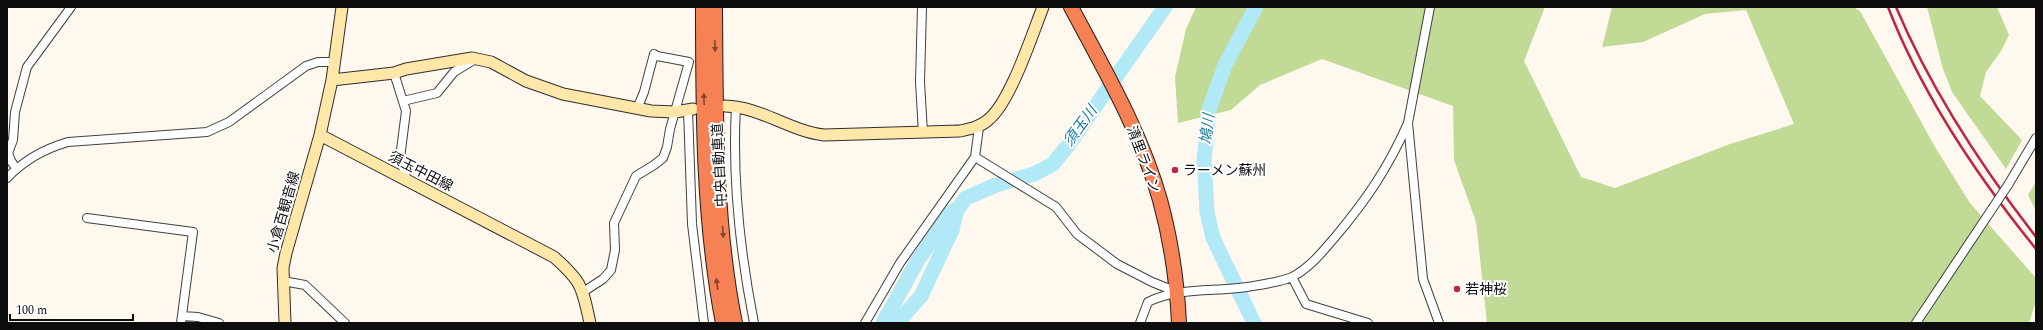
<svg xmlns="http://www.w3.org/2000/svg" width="2043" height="330" viewBox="0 0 2043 330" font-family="Spectral,'Noto Sans JP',serif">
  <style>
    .forest { fill: #c1da96 }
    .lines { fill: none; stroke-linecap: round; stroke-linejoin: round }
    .river { stroke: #b2e9f7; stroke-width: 15 }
    .street-casing { stroke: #404040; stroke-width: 10 }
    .secondary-casing { stroke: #2f2f2f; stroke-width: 13 }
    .highway-casing { stroke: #1e1e1e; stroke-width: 16 }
    .street { stroke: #fff; stroke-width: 8 }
    .secondary { stroke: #ffe6a9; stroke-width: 11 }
    .highway { stroke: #f58155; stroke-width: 14 }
    .rail { stroke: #bf2447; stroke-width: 2.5 }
    .street-bridge-casing { stroke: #404040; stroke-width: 10; stroke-linecap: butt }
    .street-bridge { stroke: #fff; stroke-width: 8 }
    .oneway { fill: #814731 }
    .poi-dot { fill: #bf2447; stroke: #fff; stroke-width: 1.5 }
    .labels { text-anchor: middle; stroke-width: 4; stroke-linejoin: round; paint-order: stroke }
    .street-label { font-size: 14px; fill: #0d0d0d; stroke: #fff }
    .poi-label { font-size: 14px; fill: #0d0d0d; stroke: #fff; text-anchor: start }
    .water-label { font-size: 15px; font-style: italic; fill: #157da0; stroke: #fff }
  </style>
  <rect width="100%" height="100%" fill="#fff8ee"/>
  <!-- forest -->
  <path class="forest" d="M1196,7H1545L1524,61L1581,177L1615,188L1730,144L1794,124L1746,10L1705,14L1643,42L1602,47L1612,7H1853L1860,11L1935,147L1970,203L2036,278V301L2029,323H1487L1476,222L1454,160L1453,106L1322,59L1260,85L1231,110L1178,123L1175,77L1186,29Z
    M1927,7H1997L2009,35L2001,51L1986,72L1980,96L2022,140L2006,169L1952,92L1943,69Z
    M2036,182V211L2028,195Z"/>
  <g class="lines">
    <!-- river -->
    <path class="river" d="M883,323L918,260L948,216L957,208
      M897,323L921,296L952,230L957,210L966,198L996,185L1034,174L1053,164L1069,144L1165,7
      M1254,323L1213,238L1207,212L1204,160L1209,110L1225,65L1256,7"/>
    <defs>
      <path id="street" d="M922,7L920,82L923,133
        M1430,7L1408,123L1423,279L1439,323
        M394,73L406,111L400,158L407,180
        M403,101L437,93L454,72L472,61
        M736,106C732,179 740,252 754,323
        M688,110L692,224L704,323
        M975,157L1056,207L1077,234L1117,264L1152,282L1177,292
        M16,168L11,161L8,153L13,140L15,112L27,67L71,7
        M7,178C24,160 44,149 68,142L207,132L229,122L306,66L318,62H335
        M2008,185L2036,138
        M87,218L193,232L181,323
        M1292,277L1306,304L1368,323
        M283,281L305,285L345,323
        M583,292L603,279L611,270L615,250L614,223L636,176L654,165L663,158L667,147L670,129L689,62L657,56L654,54L644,92L637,109
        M182,316L198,317L219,323
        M865,323L900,263L975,157L979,127
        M1140,323L1148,302C1178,287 1214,292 1247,287C1259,285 1281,282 1292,277C1310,268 1323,251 1336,236C1367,199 1388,168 1408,123
        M1916,323L1992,209"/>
      <path id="secondary" d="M332,80L394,73L406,69L472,58L491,62L526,81L563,94L651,111L675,112L693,109
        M725,106C761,107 790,131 824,135L960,131C970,129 980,127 988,120C1010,103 1032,35 1043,7
        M320,135L554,257C582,282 582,286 590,323
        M285,323L283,268L286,253L320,135L332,80L342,7"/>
      <path id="highway" d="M703,7C703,112 703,220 723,323
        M715,7C716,112 714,220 735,323
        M1071,7C1104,69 1141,132 1160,200C1171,240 1177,281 1179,323"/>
    </defs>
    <!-- street casing -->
    <use href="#street" class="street-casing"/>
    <!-- secondary casing -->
    <use href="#secondary" class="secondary-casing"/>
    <!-- highway casing -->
    <use href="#highway" class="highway-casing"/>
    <!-- street -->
    <use href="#street" class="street"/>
    <!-- secondary -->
    <use href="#secondary" class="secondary"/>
    <!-- highway -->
    <use href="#highway" class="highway"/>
    <!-- rail -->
    <path class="rail" d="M1888,7C1922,95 1977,176 2036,249
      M1896,7C1931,90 1981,166 2036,237"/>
    <defs>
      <path id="street-bridge" d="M1992,209L2008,185"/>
    </defs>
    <!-- street-bridge casing -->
    <use href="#street-bridge" class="street-bridge-casing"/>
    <!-- street-bridge -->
    <use href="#street-bridge" class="street-bridge"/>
  </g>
  <!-- one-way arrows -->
  <defs><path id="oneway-solid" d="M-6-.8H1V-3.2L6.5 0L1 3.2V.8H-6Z"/></defs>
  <g class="oneway">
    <use href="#oneway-solid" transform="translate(715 46) rotate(89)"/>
    <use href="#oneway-solid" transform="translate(704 99) rotate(-92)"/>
    <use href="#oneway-solid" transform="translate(723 232) rotate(86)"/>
    <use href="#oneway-solid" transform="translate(717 284) rotate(-98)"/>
  </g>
  <!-- markers -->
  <g class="poi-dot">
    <circle cx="1175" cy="170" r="4"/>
    <circle cx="1457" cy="289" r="4"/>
  </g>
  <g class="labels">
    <!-- street labels -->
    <g class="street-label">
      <text transform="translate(1144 159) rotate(69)" y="5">清里ライン</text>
      <text transform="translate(719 165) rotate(-93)" y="5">中央自動車道</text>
      <text transform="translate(421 171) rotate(27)" y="5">須玉中田線</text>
      <text transform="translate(283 212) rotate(-74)" y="5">小倉百観音線</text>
    </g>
    <!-- poi labels -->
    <g class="poi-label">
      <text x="1183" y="175">ラーメン蘇州</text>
      <text x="1465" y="294">若神桜</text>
    </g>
    <!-- water labels -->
    <g class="water-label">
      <text transform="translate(1080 126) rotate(-54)" y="5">須玉川</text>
      <text transform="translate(1207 129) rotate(-83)" y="5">鳩川</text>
    </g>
  </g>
  <!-- border -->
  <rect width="2043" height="330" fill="none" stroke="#0d0d0d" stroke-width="16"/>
  <!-- scale -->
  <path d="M10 314v6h123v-6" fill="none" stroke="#0d0d0d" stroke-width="2"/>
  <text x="16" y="314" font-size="12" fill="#0d0d0d" stroke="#ffffff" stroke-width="3" paint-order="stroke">100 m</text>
</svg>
